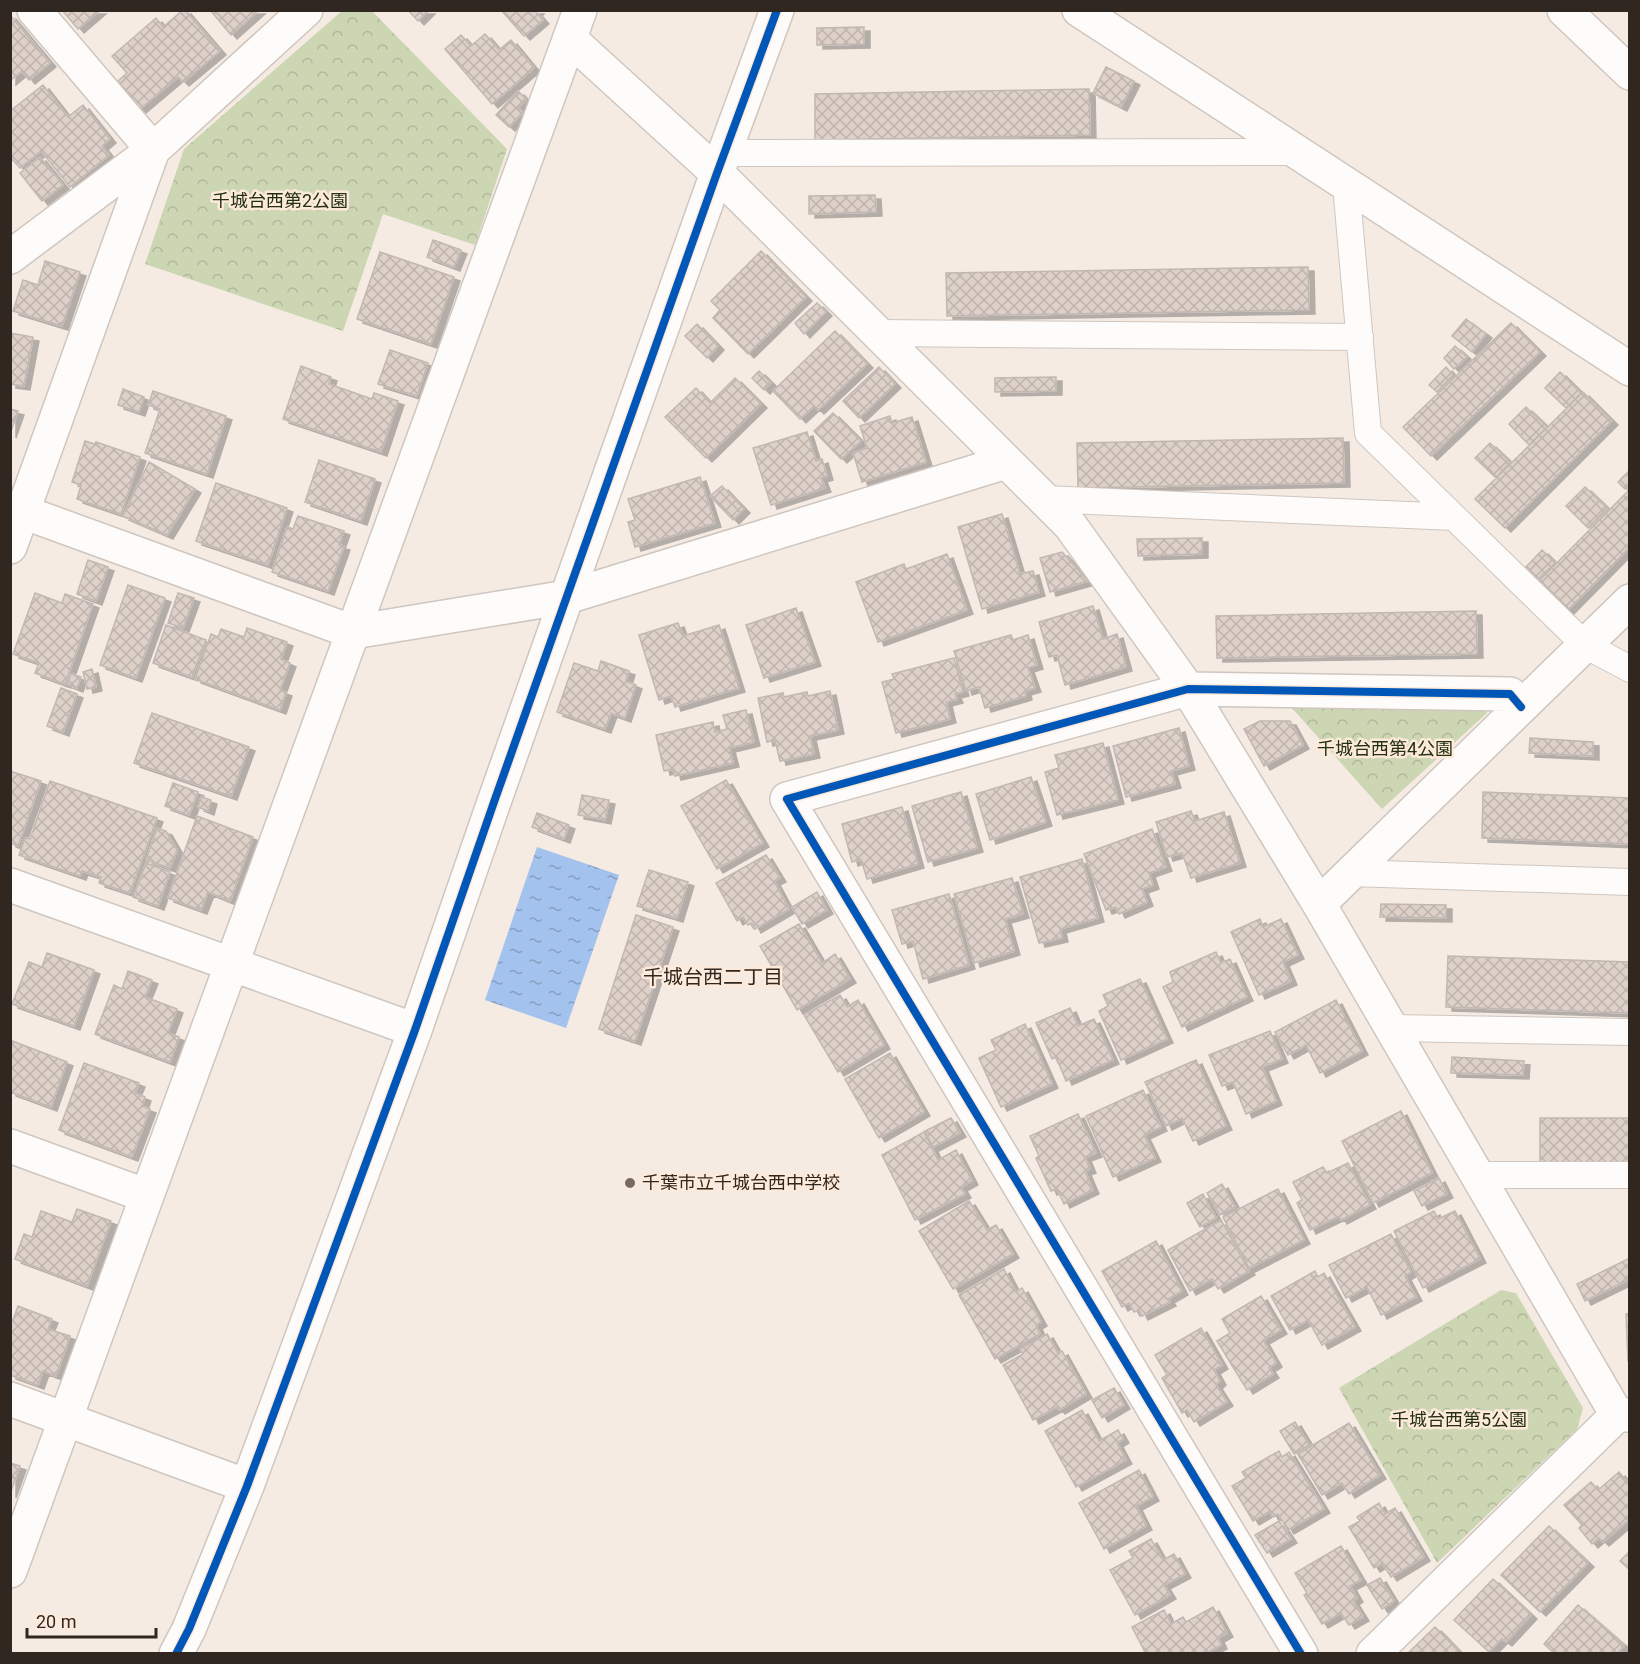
<svg xmlns="http://www.w3.org/2000/svg" width="1640" height="1664" viewBox="0 0 1640 1664" font-family="Roboto,'Noto Sans JP',sans-serif">
  <style>
    .park { fill: url(#park-crowns) }
    .water { fill: url(#water-ripples) }
    .building { fill: url(#building-cross-hatch); stroke: #c2b8b3; stroke-width: 1.5; filter: url(#shadow) }
    .lines { fill: none; stroke-linecap: round; stroke-linejoin: round }
    .service-casing { stroke: #cfc6bf; stroke-width: 28 }
    .minor-casing { stroke: #cfc6bf; stroke-width: 36 }
    .tertiary-casing { stroke: #cfc6bf; stroke-width: 36 }
    .service { stroke: #fefcfb; stroke-width: 26 }
    .minor { stroke: #fefcfb; stroke-width: 33 }
    .tertiary { stroke: #fefcfb; stroke-width: 33 }
    .cycleway-casing { stroke: #fdeadb; stroke-width: 11 }
    .cycleway { stroke: #0057b8; stroke-width: 8 }
    .poi-dot { fill: #746c64; stroke: #fdeadb; stroke-width: 2 }
    .labels { text-anchor: middle; stroke-width: 5; stroke-linejoin: round; paint-order: stroke }
    .park-label { font-size: 18px; fill: #243111; stroke: #fdeadb }
    .poi-label { font-size: 18px; fill: #2f2720; stroke: #fdeadb; text-anchor: start }
    .neighbourhood-label { font-size: 20px; fill: #2f2720; stroke: #fdeadb }
  </style>
  <defs>
    <pattern id="park-crowns" width="20" height="18" patternUnits="userSpaceOnUse" patternTransform="scale(1.5)"><rect width="20" height="18" fill="#ccd6b3"/><path d="M2 6a3 3 0 1 1 6 0M12 15a3 3 0 1 1 6 0" fill="none" stroke="#b0b89a"/></pattern>
    <pattern id="water-ripples" width="26" height="14" patternUnits="userSpaceOnUse" patternTransform="scale(1.5)"><rect width="26" height="14" fill="#a3c3ee"/><path d="M2 4q2-2 4 0t4 0M15 11q2-2 4 0t4 0" fill="none" stroke="#859ec0"/></pattern>
    <pattern id="building-cross-hatch" width="8" height="8" patternUnits="userSpaceOnUse" patternTransform="scale(1.5)"><rect width="8" height="8" fill="#ded1c9"/><path d="M0 0l8 8M0 8l8-8" fill="none" stroke="#bfb3ac"/></pattern>
    <filter id="shadow"><feDropShadow dx="6" dy="4" stdDeviation="0" flood-color="#0004"/></filter>
  </defs>
  <rect width="100%" height="100%" fill="#f5ebe3"/>
  <!-- park -->
  <path class="park" d="M343,10L372,11L507,149L475,245L383,214L343,331L145,264L184,149Z
    M1481,705L1487,713L1382,809L1291,707Z
    M1501,1290L1516,1293L1583,1408L1577,1429L1437,1563L1339,1388Z"/>
  <!-- water -->
  <path class="water" d="M537,847L619,875L566,1028L485,1000Z"/>
  <!-- building -->
  <path class="building" d="M62,10H100L78,29Z
    M183,10H185L220,51L183,82L178,77L140,109L117,82L127,73L112,56L156,18L163,27Z
    M210,10H259L231,35Z
    M408,10H429L418,21Z
    M501,10H538L536,12L543,20L524,36Z
    M10,15L50,63L29,80L22,71L10,81Z
    M864,27V44L817,45V28Z
    M485,34L499,50L511,40L534,68L492,104L445,49L461,35L471,46Z
    M1106,67L1134,81L1121,107L1093,93Z
    M43,85L68,117L83,105L110,139L102,146L109,155L70,187L41,151L20,168L10,157V111Z
    M1089,89L1090,135L815,140V94Z
    M518,91L526,99L518,108L523,112L509,127L496,115Z
    M40,157L63,185L42,201L20,173Z
    M875,195L876,212L809,214V196Z
    M433,240L461,250L454,267L427,257Z
    M761,251L806,297L748,354L713,318L720,310L711,301Z
    M380,252L454,277L431,344L357,319Z
    M45,261L80,272L62,326L13,311L23,280L38,285Z
    M1308,267L1309,310L947,316L946,273Z
    M817,303L826,312L804,334L795,323Z
    M1466,319L1486,334L1472,352L1452,336Z
    M1511,323L1540,352L1431,456L1403,427Z
    M697,324L718,346L707,358L685,336Z
    M835,331L867,364L818,410L814,406L800,419L773,391Z
    M10,333L33,337L24,386L10,384Z
    M1455,346L1467,357L1454,369L1444,358Z
    M390,350L428,363L417,396L378,384Z
    M301,366L331,377L329,384L372,399L374,393L398,401L381,452L283,419Z
    M879,367L895,384L859,418L843,401Z
    M1446,367L1453,375L1437,392L1429,385Z
    M759,371L771,383L764,390L752,378Z
    M1560,372L1581,393L1566,408L1545,388Z
    M1056,377V391L995,392V378Z
    M735,378L761,404L706,458L665,417L696,388L710,403Z
    M123,389L144,397L139,412L118,405Z
    M153,391L226,416L207,474L145,453L160,409L148,405Z
    M1583,392L1612,421L1505,528L1475,499Z
    M1526,407L1547,427L1529,445L1509,424Z
    M10,409L18,411L10,434Z
    M833,413L861,441L841,459L814,431Z
    M890,416L892,423L912,417L926,462L862,482L853,453L867,448L860,426Z
    M807,432L816,461L822,459L827,476L821,478L825,488L771,505L753,448Z
    M1343,438L1344,483L1078,488L1077,443Z
    M85,441L95,444L96,442L140,457L121,514L77,499L81,485L72,482Z
    M1490,443L1510,462L1496,478L1475,458Z
    M319,460L375,479L361,521L305,502Z
    M149,462L195,489L167,535L123,516Z
    M1630,470V485L1625,489L1618,482Z
    M700,477L715,523L635,547L628,522L635,520L628,499Z
    M216,483L287,508L268,565L196,541Z
    M722,486L744,509L733,520L710,496Z
    M1585,487L1607,508L1588,528L1566,506Z
    M1630,489V547L1566,612L1536,584Z
    M1002,514L1020,574L1033,571L1039,592L982,609L958,527Z
    M298,516L344,531L339,545L344,546L328,591L272,572L287,527L293,529Z
    M1202,538V554L1138,556L1137,539Z
    M1542,550L1555,563L1537,580L1525,568Z
    M1062,552L1088,581L1050,592L1040,558Z
    M947,554L967,610L878,642L856,582L904,564L906,569Z
    M88,560L108,567L96,601L77,594Z
    M128,585L165,598L136,678L100,665Z
    M35,593L62,603L65,594L93,604L65,684L35,673L39,663L13,654Z
    M178,593L194,598L183,628L168,623Z
    M1093,606L1103,639L1117,634L1126,667L1065,685L1057,655L1049,657L1039,622Z
    M796,608L815,662L764,678L746,625Z
    M1476,611L1477,654L1217,658L1216,616Z
    M678,623L683,636L719,625L739,688L675,707L671,696L659,700L639,635Z
    M166,625L206,640L192,677L153,663Z
    M247,628L287,642L281,659L290,663L280,690L286,692L280,710L195,679L211,634L218,637L221,629L244,637Z
    M1011,635L1013,640L1028,635L1037,665L1028,668L1035,688L1025,691L1026,696L985,708L979,687L966,691L954,651Z
    M954,658L963,692L955,694L957,699L946,702L950,719L896,733L882,682L894,679L892,674Z
    M601,661L629,671L626,681L636,685L625,718L611,713L605,729L557,712L574,663L598,671Z
    M92,669L96,687L87,689L83,672Z
    M71,674L81,677L77,688L67,684Z
    M61,688L77,694L63,732L47,726Z
    M830,691L838,730L810,736L814,754L780,761L775,740L767,742L758,698L783,693L784,697L807,692L808,696Z
    M746,710L754,742L729,748L733,763L675,776L673,769L664,771L656,735L713,722L715,732L727,729L723,715Z
    M152,713L249,747L231,796L134,763Z
    M1260,721H1290L1303,745L1264,766L1244,729Z
    M1179,728L1189,766L1171,771L1175,784L1126,797L1113,746Z
    M1530,738L1593,742V756L1529,753Z
    M1103,743L1118,800L1057,815L1045,772L1059,768L1055,755Z
    M10,771L41,781L18,846L10,843Z
    M1031,777L1046,822L990,840L976,794Z
    M726,780L763,843L717,869L681,806Z
    M50,781L157,818L130,893L99,883L101,877L82,871L80,876L19,855L25,838L30,839Z
    M173,783L198,792L189,815L165,806Z
    M961,792L977,848L928,862L912,806Z
    M1483,792L1630,798V844L1482,838Z
    M582,795L609,800L605,820L578,815Z
    M201,797L211,800L208,811L198,807Z
    M902,807L918,864L867,879L861,859L852,862L842,824Z
    M1191,811L1195,821L1224,812L1240,863L1191,878L1182,853L1167,857L1156,822Z
    M537,813L569,825L564,839L532,827Z
    M197,816L253,837L230,901L208,892L201,910L168,898Z
    M157,828L166,831L177,850L170,868L146,860Z
    M1152,829L1166,867L1149,873L1153,885L1142,889L1147,902L1119,914L1116,907L1106,910L1084,854Z
    M766,855L780,878L774,881L789,909L755,929L752,923L748,925L743,917L737,921L716,883Z
    M1082,859L1098,918L1060,929L1062,938L1039,943L1020,877Z
    M146,863L170,872L158,906L133,897Z
    M649,870L688,882L677,918L637,906Z
    M1012,878L1023,914L1005,919L1014,951L974,963L954,894Z
    M817,892L827,910L802,924L792,907Z
    M949,894L969,965L923,979L913,941L902,944L892,910Z
    M1381,904L1446,905V918L1380,917Z
    M636,915L673,927L635,1041L599,1029Z
    M1260,919L1263,927L1281,919L1298,955L1283,962L1291,981L1259,995L1231,932Z
    M799,924L822,963L835,954L850,979L797,1010L760,946Z
    M1216,952L1221,963L1230,959L1247,997L1182,1027L1163,987L1173,982L1170,972Z
    M47,953L94,970L74,1026L12,1004L29,962L42,967Z
    M1448,956L1630,962V1013L1446,1007Z
    M128,971L152,980L145,997L177,1009L168,1033L179,1037L170,1062L95,1034L114,985L122,989Z
    M1140,979L1167,1039L1121,1060L1099,1011L1108,1006L1103,995Z
    M840,995L847,1007L858,1000L884,1045L838,1072L804,1015Z
    M1336,1000L1362,1051L1320,1073L1306,1045L1288,1055L1275,1032Z
    M1070,1008L1078,1026L1094,1019L1113,1060L1066,1081L1056,1057L1052,1059L1036,1023Z
    M1025,1024L1052,1084L1001,1107L979,1058L996,1050L991,1040Z
    M1270,1031L1282,1059L1262,1067L1276,1101L1246,1114L1233,1082L1222,1086L1209,1055Z
    M10,1040L67,1062L51,1107L10,1092Z
    M890,1053L924,1112L879,1138L845,1079Z
    M1452,1057L1524,1061L1523,1075L1451,1073Z
    M1196,1060L1226,1126L1193,1141L1182,1118L1166,1126L1145,1082Z
    M84,1063L139,1083L135,1093L145,1097L142,1106L150,1109L132,1157L59,1130Z
    M1143,1090L1161,1127L1144,1135L1155,1158L1113,1177L1086,1116Z
    M1401,1111L1432,1173L1373,1203L1342,1141Z
    M1078,1114L1096,1153L1085,1157L1090,1169L1085,1171L1093,1190L1064,1204L1057,1189L1051,1191L1036,1158L1039,1156L1030,1136Z
    M951,1118L960,1133L933,1147L925,1131Z
    M1540,1118H1630V1167H1540Z
    M924,1132L938,1160L956,1150L972,1181L961,1187L965,1194L915,1220L882,1155Z
    M1348,1163L1370,1205L1341,1220L1339,1216L1310,1230L1297,1203L1302,1200L1293,1182L1323,1167L1327,1173Z
    M1439,1178L1447,1194L1422,1206L1414,1191Z
    M1222,1184L1235,1207L1220,1215L1207,1193Z
    M1278,1189L1304,1240L1249,1268L1223,1217Z
    M1203,1194L1216,1218L1200,1227L1187,1203Z
    M969,1201L987,1230L996,1225L1013,1254L953,1289L919,1231Z
    M77,1209L111,1221L87,1286L15,1259L24,1234L32,1237L41,1211L72,1222Z
    M1434,1211L1438,1219L1455,1211L1480,1259L1423,1288L1394,1231Z
    M1221,1220L1249,1271L1218,1289L1212,1279L1190,1291L1168,1250Z
    M1391,1234L1411,1272L1405,1276L1416,1297L1381,1315L1367,1287L1346,1298L1329,1265Z
    M1156,1241L1182,1291L1168,1299L1170,1302L1142,1316L1139,1310L1134,1312L1129,1303L1122,1307L1102,1271Z
    M1630,1258V1279L1585,1301L1577,1284Z
    M1004,1269L1016,1292L1022,1288L1041,1322L1036,1325L1040,1334L995,1359L959,1295Z
    M1315,1271L1318,1277L1324,1273L1355,1327L1322,1345L1308,1320L1290,1330L1271,1296Z
    M1261,1296L1281,1330L1263,1340L1276,1363L1269,1368L1273,1374L1247,1390L1217,1341L1230,1333L1222,1319Z
    M18,1306L52,1319L48,1329L70,1336L56,1376L43,1371L38,1385L10,1375V1319L13,1320Z
    M1630,1313V1361H1628L1626,1314Z
    M1201,1328L1222,1365L1214,1370L1220,1381L1216,1385L1227,1402L1194,1422L1187,1410L1182,1413L1162,1378L1167,1375L1155,1355Z
    M1047,1334L1058,1353L1062,1351L1086,1394L1059,1410L1057,1407L1033,1420L1003,1365L1023,1354L1020,1349Z
    M1114,1388L1124,1405L1102,1418L1092,1400Z
    M1082,1410L1099,1441L1118,1430L1123,1439L1117,1443L1126,1460L1076,1487L1045,1431Z
    M1295,1422L1309,1445L1294,1454L1280,1431Z
    M1349,1423L1380,1475L1349,1494L1342,1483L1322,1495L1298,1454Z
    M1279,1451L1282,1457L1289,1452L1324,1509L1288,1530L1278,1514L1273,1517L1270,1511L1253,1521L1232,1486L1246,1478L1242,1472Z
    M10,1463L20,1466L10,1494Z
    M1139,1470L1153,1497L1136,1506L1146,1526L1104,1549L1079,1503Z
    M1619,1472L1630,1485V1519L1603,1542L1599,1538L1592,1544L1579,1528L1582,1525L1564,1505L1591,1482L1598,1490Z
    M1379,1503L1385,1514L1395,1508L1424,1557L1391,1577L1382,1563L1374,1568L1349,1527L1360,1521L1357,1517Z
    M1279,1521L1291,1539L1267,1553L1255,1535Z
    M1549,1526L1588,1563L1540,1612L1501,1575Z
    M1151,1539L1163,1560L1174,1554L1185,1574L1164,1585L1170,1595L1135,1615L1110,1570L1133,1558L1129,1551Z
    M1341,1546L1361,1580L1350,1586L1357,1598L1353,1601L1363,1617L1349,1625L1341,1613L1322,1624L1304,1595L1307,1593L1295,1573Z
    M1630,1551V1570L1620,1561Z
    M1380,1578L1394,1601L1382,1609L1367,1585Z
    M1493,1579L1531,1615L1506,1642L1502,1639L1489,1652L1454,1620Z
    M1578,1605L1624,1645L1617,1654H1555L1544,1644Z
    M1213,1607L1227,1633L1218,1638L1221,1645L1205,1654H1146L1132,1627L1164,1610L1171,1624L1183,1617L1186,1622Z
    M1435,1627L1442,1634L1461,1654L1409,1652Z"/>
  <g class="lines">
    <defs>
      <path id="service" d="M724,153L1297,152
        M1346,185L1368,433L1585,645L1630,669
        M877,333L1360,337
        M1044,499L1454,517
        M1351,873L1630,882
        M1391,1028L1630,1032
        M1477,1175H1630"/>
      <path id="minor" d="M1079,10L1630,369
        M570,39L717,173L1070,525L1188,689L1319,904L1617,1415
        M10,257L153,150L306,10
        M23,512L353,632L567,597L1006,462
        M10,547L153,150L34,10
        M10,885L415,1030
        M1319,904L1630,601
        M10,1146L147,1196
        M10,1399L247,1486
        M10,1571L580,10
        M176,1654L189,1629L247,1486L415,1030L494,802L717,173L777,10
        M1301,1654L787,799L1188,689L1510,694L1521,707
        M1373,1654L1617,1415H1630"/>
      <path id="tertiary" d="M1564,10L1630,73"/>
    </defs>
    <!-- service casing -->
    <use href="#service" class="service-casing"/>
    <!-- minor casing -->
    <use href="#minor" class="minor-casing"/>
    <!-- tertiary casing -->
    <use href="#tertiary" class="tertiary-casing"/>
    <!-- service -->
    <use href="#service" class="service"/>
    <!-- minor -->
    <use href="#minor" class="minor"/>
    <!-- tertiary -->
    <use href="#tertiary" class="tertiary"/>
    <defs>
      <path id="cycleway" d="M176,1654L189,1629L247,1486L415,1030L494,802L717,173L777,10
        M1301,1654L787,799L1188,689L1510,694L1521,707"/>
    </defs>
    <!-- cycleway casing -->
    <use href="#cycleway" class="cycleway-casing"/>
    <!-- cycleway -->
    <use href="#cycleway" class="cycleway"/>
  </g>
  <!-- markers -->
  <circle class="poi-dot" cx="630" cy="1183" r="6"/>
  <g class="labels">
    <!-- park labels -->
    <g class="park-label">
      <text x="280" y="207">千城台西第2公園</text>
      <text x="1385" y="755">千城台西第4公園</text>
      <text x="1459" y="1426">千城台西第5公園</text>
    </g>
    <!-- poi labels -->
    <g class="poi-label">
      <text x="642" y="1189">千葉市立千城台西中学校</text>
    </g>
    <!-- neighbourhood labels -->
    <g class="neighbourhood-label">
      <text x="713" y="984">千城台西二丁目</text>
    </g>
  </g>
  <!-- border -->
  <rect width="1640" height="1664" fill="none" stroke="#2f2720" stroke-width="24"/>
  <!-- scale -->
  <path d="M27 1628v9h129v-9" fill="none" stroke="#2f2720" stroke-width="3"/>
  <text x="36" y="1628" font-size="18" fill="#2f2720" stroke="#fdeadb" stroke-width="4.5" paint-order="stroke">20 m</text>
</svg>
